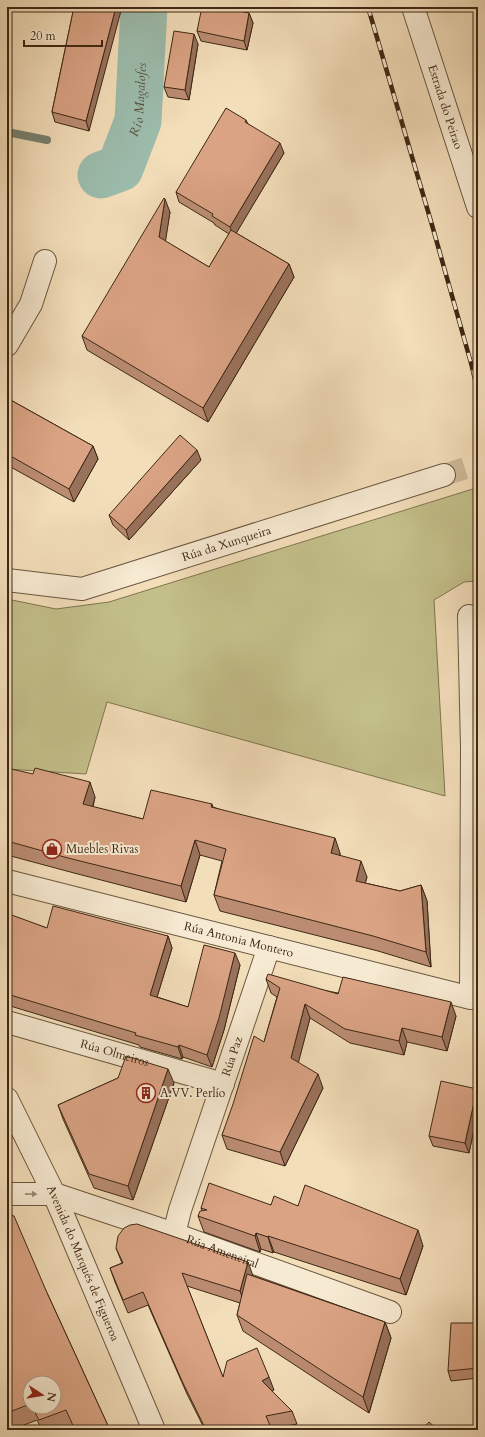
<svg xmlns="http://www.w3.org/2000/svg" width="485" height="1437" viewBox="0 0 485 1437" font-family="Cardo,serif">
  <style>
    .green { fill: #c3bf8a; stroke: #807450 }
    .lines { fill: none; stroke-linecap: round; stroke-linejoin: round }
    .stream { stroke: #768170; stroke-width: 8 }
    .river { stroke: #9cbcac; stroke-width: 47 }
    .minor-tunnel { stroke: #cfba99; stroke-width: 22; stroke-dasharray: 22 11; stroke-linecap: butt }
    .minor-casing { stroke: #6b563e; stroke-width: 24 }
    .minor { stroke: #f7ead2; stroke-width: 22 }
    .rail-casing { stroke: #3e2815; stroke-width: 4.5 }
    .rail { stroke: #f7ead2; stroke-width: 3; stroke-dasharray: 9; stroke-linecap: butt }
    .wall { fill: #bb8c72; stroke: #3e2815; fill-rule: evenodd }
    .shaded-wall { fill: #99725c; stroke: #3e2815 }
    .building { fill: #daa384; stroke: #3e2815 }
    .oneway { fill: #9a8974 }
    .labels { text-anchor: middle; stroke-width: 4; stroke-linejoin: round; paint-order: stroke }
    .street-label { font-size: 12px; fill: #3e2815; stroke: #f7ead2 }
    .poi-label { font-size: 12px; fill: #3e2815; stroke: #f7ead2; text-anchor: start }
    .water-label { font-size: 13px; font-style: italic; fill: #564d3b; stroke: #f7ead2 }
  </style>
  <rect width="100%" height="100%" fill="#f3deba"/>
  <filter id="stains"><feTurbulence type="fractalNoise" baseFrequency=".005" numOctaves="4"/><feColorMatrix values="0 0 0 0 .2 0 0 0 0 .09 0 0 0 0 .02 0 0 0 .5 -.17"/></filter>
  <radialGradient id="worn" r=".72"><stop offset=".6" stop-color="#630" stop-opacity="0"/><stop offset="1" stop-color="#630" stop-opacity=".3"/></radialGradient>
  <!-- green -->
  <path class="green" d="M476,488L478,495V581L464,582L434,600L445,796L107,702L86,774L7,769V599L56,609L109,602Z"/>
  <g class="lines">
    <!-- stream -->
    <path class="stream" d="M7,132L47,140"/>
    <!-- river -->
    <path class="river" id="s1" d="M101,175L120,168L138,121L144,7"/>
    <!-- minor-tunnel -->
    <path class="minor-tunnel" d="M444,475L478,464"/>
    <defs>
      <g id="minor">
        <path id="s2" d="M413,7L478,207"/>
        <path d="M7,345L31,304L45,261"/>
        <path id="s3" d="M7,580L82,589L444,475"/>
        <path id="s4" d="M7,881L471,998L472,748L469,616"/>
        <path id="s5" d="M7,1022L223,1084"/>
        <path id="s6" d="M7,1099L54,1194L154,1430"/>
        <path id="s7" d="M7,1194H54L174,1234L390,1312"/>
        <path id="s8" d="M174,1234L180,1210L269,947"/>
      </g>
    </defs>
    <!-- minor casing -->
    <use href="#minor" class="minor-casing"/>
    <!-- minor -->
    <use href="#minor" class="minor"/>
    <defs>
      <path id="rail" d="M368,7L432,225L471,363L478,392"/>
    </defs>
    <!-- rail casing -->
    <use href="#rail" class="rail-casing"/>
    <!-- rail -->
    <use href="#rail" class="rail"/>
  </g>
  <!-- wall -->
  <path class="wall" d="M74,7L89,131L55,122L52,112Z
    M249,13L253,23L247,50L201,41L197,31Z
    M198,44L189,100L168,97L164,87Z
    M246,120L248,124L284,153L236,233L289,264L294,277L208,422L87,350L82,336L170,212L165,241L209,267L229,234L215,225L214,223L179,202L176,192Z
    M7,398L93,446L98,459L74,502L7,465Z
    M201,460L129,540L113,525L109,515Z
    M7,768L95,797L93,807L143,819L212,804L213,807L340,853V856L367,877L365,883L400,891L421,885L427,901L431,967L378,951L220,911L214,895L222,861L200,855L186,902L74,873L7,855Z
    M7,914L47,928L168,936L172,948L157,997L188,1007L240,965L224,1030L212,1067L183,1057L182,1059L140,1047L139,1045L7,1005Z
    M266,979L456,1016L447,1051L407,1042L404,1055L350,1043L310,1018L298,1062L323,1088L285,1166L227,1149L222,1135L264,1042L277,997L271,993Z
    M118,1078L174,1083L133,1200L94,1188L63,1119L58,1105Z
    M478,1092V1110L469,1153L433,1146L429,1136Z
    M271,1205L298,1206L423,1246L406,1295L274,1252L273,1253L261,1249L260,1252L204,1232L198,1216L202,1211L201,1208Z
    M7,1214L48,1295L110,1430H74L72,1426L61,1430H42L37,1420L11,1430H7ZM30,1383L54,1407H30Z
    M116,1248L253,1276L385,1322L391,1338L369,1413L336,1392L243,1331L237,1315L240,1303L187,1286L223,1377L274,1390L272,1391L292,1411L297,1424L272,1429V1430H205L187,1394L148,1305L128,1313L115,1282L110,1268L122,1263Z
    M478,1323V1378L451,1381L448,1371Z"/>
  <!-- shaded-wall -->
  <path class="shaded-wall" d="M116,7H122L89,131L86,121Z
    M249,13L253,23L247,50L244,41Z
    M194,34L198,44L189,100L185,90Z
    M280,143L284,153L234,237L230,227Z
    M165,199L170,212L164,251L159,237Z
    M289,264L294,277L208,422L203,408Z
    M93,446L98,459L74,502L69,489Z
    M197,450L201,460L129,540L126,530Z
    M90,782L95,797L89,820L83,804Z
    M335,838L340,853L337,869L331,853Z
    M195,840L200,855L186,902L181,886Z
    M361,861L367,877L362,896L356,881Z
    M421,885L427,901L431,967L426,952Z
    M168,936L172,948L154,1007L150,995Z
    M235,953L240,965L224,1030L212,1067L207,1055Z
    M451,1002L456,1016L447,1051L442,1037Z
    M305,1004L310,1018L296,1072L291,1058Z
    M402,1028L407,1042L404,1055L399,1041Z
    M179,1045L183,1057L182,1059L178,1047Z
    M168,1069L174,1083L133,1200L128,1186Z
    M318,1074L323,1088L285,1166L280,1152Z
    M477,1089L478,1092V1110L469,1153L465,1143Z
    M418,1230L423,1246L406,1295L400,1279Z
    M256,1233L261,1249L260,1252L255,1236Z
    M268,1236L274,1252L273,1253L268,1237Z
    M248,1262L253,1276L245,1305L240,1291Z
    M385,1322L391,1338L369,1413L363,1397Z
    M269,1377L274,1390L267,1395L262,1381Z"/>
  <!-- building -->
  <path class="building" d="M74,7H116L86,121L52,112Z
    M202,7H218L249,13L244,41L197,31Z
    M174,31L194,34L185,90L164,87Z
    M226,108L246,120L245,122L280,143L230,227L212,216L213,214L176,192Z
    M164,198L165,199L159,237L209,267L231,230L289,264L203,408L82,336Z
    M7,398L93,446L69,489L7,454Z
    M180,435L197,450L126,530L109,515Z
    M7,768L33,774L35,768L90,782L83,804L143,819L151,790L212,804L211,807L335,838L331,853L361,861L356,881L400,891L421,885L426,952L373,936L214,895L226,849L195,840L181,886L68,858L7,841Z
    M53,906L168,936L150,995L188,1007L204,945L235,953L219,1018L207,1055L179,1045L178,1047L135,1035L136,1033L7,994V914H9L47,928Z
    M268,974L338,994L343,977L451,1002L442,1037L402,1028L399,1041L345,1029L305,1004L291,1058L318,1074L280,1152L222,1135L233,1104L254,1036L264,1042L280,988L266,979Z
    M126,1056L168,1069L128,1186L89,1174L58,1105L118,1078Z
    M441,1081L477,1089L465,1143L429,1136Z
    M209,1183L271,1205L274,1196L298,1206L305,1185L418,1230L400,1279L268,1236V1237L256,1233L255,1236L198,1216L200,1211L207,1210L201,1208Z
    M7,1214L14,1216L48,1295L110,1430H75L66,1410L39,1420L32,1407H54V1383H30V1404L7,1413Z
    M137,1224L248,1262L240,1291L182,1273L223,1377L227,1361L257,1348L269,1377L262,1381L292,1411L266,1416L272,1430H206L182,1381L143,1292L123,1300L110,1268L123,1263L116,1248L118,1236L124,1228L130,1225Z
    M247,1274L385,1322L363,1397L330,1376L237,1315Z
    M451,1323H478V1368L448,1371Z
    M429,1422L438,1430H422Z"/>
  <!-- one-way arrows -->
  <defs><path id="oneway-solid" d="M-6-.8H1V-3.2L6.5 0L1 3.2V.8H-6Z"/></defs>
  <use class="oneway" href="#oneway-solid" transform="translate(31 1194) rotate(-1)"/>
  <!-- icons -->
  <defs>
    <symbol id="shop-ring" viewBox="-11 -11 22 22"><circle r="9.5" fill="#f7ead2" stroke="#8f2418" stroke-width="1.5"/><path d="M-5-2.5h2.3a2.7 3.5 0 0 1 5.4 0H5L5.5 6h-11ZM-1.5-2.5h3a1.5 2.3 0 0 0-3 0Z" fill="#8f2418"/></symbol>
    <symbol id="building-ring" viewBox="-11 -11 22 22"><circle r="9.5" fill="#f7ead2" stroke="#8f2418" stroke-width="1.5"/><path d="M-4-6H4V6H1V3H-1V6H-4ZM-2.5-4.3h1.7v1.8h-1.7ZM.8-4.3h1.7v1.8H.8ZM-2.5-1h1.7V.8h-1.7ZM.8-1h1.7V.8H.8Z" fill="#8f2418"/></symbol>
  </defs>
  <g fill-rule="evenodd">
    <use href="#shop-ring" x="41" y="838" width="22" height="22"/>
    <use href="#building-ring" x="135" y="1082" width="22" height="22"/>
  </g>
  <g class="labels">
    <!-- street labels -->
    <g class="street-label">
      <text dy="4" stroke="none"><textPath href="#s2" startOffset="105">Estrada do Peirao</textPath></text>
      <text dy="4" stroke="none"><textPath href="#s3" startOffset="227">Rúa da Xunqueira</textPath></text>
      <text dy="4" stroke="none"><textPath href="#s4" startOffset="239">Rúa Antonia Montero</textPath></text>
      <text dy="4" stroke="none"><textPath href="#s5" startOffset="112">Rúa Olmeiros</textPath></text>
      <text dy="4" stroke="none"><textPath href="#s8" startOffset="187">Rúa Paz</textPath></text>
      <text dy="4" stroke="none"><textPath href="#s7" startOffset="225">Rúa Ameneiral</textPath></text>
      <text dy="4" stroke="none"><textPath href="#s6" startOffset="181">Avenida do Marqués de Figueroa</textPath></text>
    </g>
    <!-- poi labels -->
    <g class="poi-label">
      <text x="66" y="853">Muebles Rivas</text>
      <text x="160" y="1097">A.VV. Perlío</text>
    </g>
    <!-- water labels -->
    <g class="water-label">
      <text dy="5" stroke="none"><textPath href="#s1" startOffset="92">Río Magalofes</textPath></text>
    </g>
  </g>
  <!-- margin -->
  <rect width="485" height="1437" fill="none" stroke="#f3deba" stroke-width="24"/>
  <rect x="8" y="8" width="469" height="1421" fill="none" stroke="#3e2815" stroke-width="2"/>
  <rect x="12" y="12" width="461" height="1413" fill="none" stroke="#3e2815"/>
  <!-- north arrow -->
  <g transform="translate(42 1395) rotate(102)"><circle r="19" fill="#f7ead2" stroke="#ad9c86"/>
  <path d="M0-3L7 15L0 10L-7 15Z" fill="#8f2418"/>
  <text y="-6" font-size="11" font-weight="bold" text-anchor="middle" fill="#3e2815">N</text>
  </g>
  <!-- scale -->
  <path d="M24 40v6h78v-6" fill="none" stroke="#3e2815" stroke-width="2"/>
  <text x="30" y="40" font-size="12" fill="#3e2815" stroke="#f7ead2" stroke-width="3" paint-order="stroke">20 m</text>
  <rect width="100%" height="100%" filter="url(#stains)"/>
  <rect width="100%" height="100%" fill="url(#worn)"/>
</svg>
